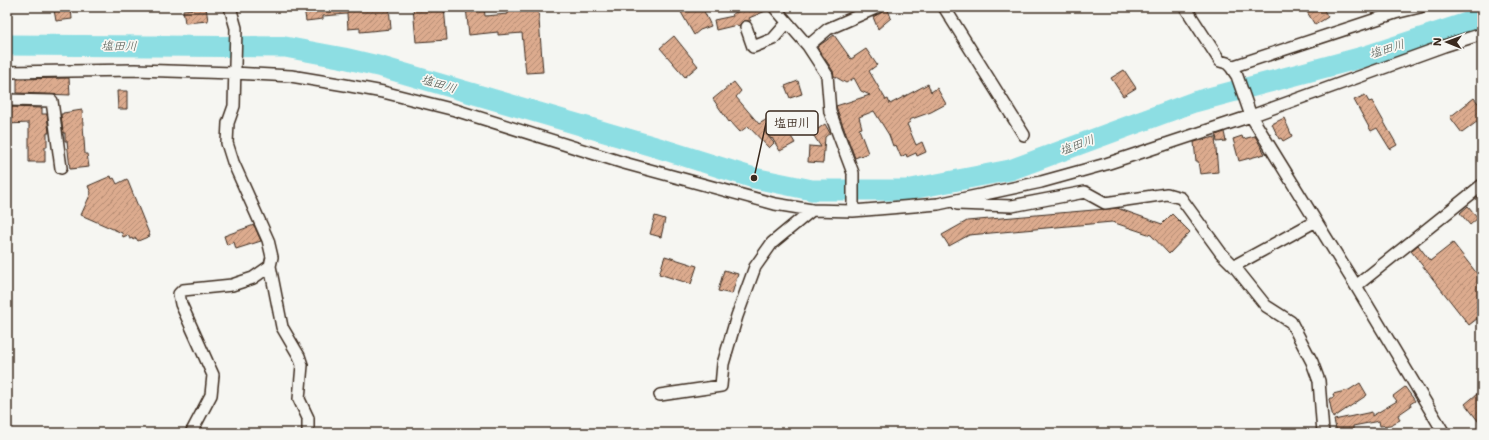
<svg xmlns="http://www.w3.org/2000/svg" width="1489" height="440" viewBox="0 0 1489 440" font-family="'Shantell Sans','Klee One',sans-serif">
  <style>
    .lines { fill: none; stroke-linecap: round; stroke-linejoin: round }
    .river { stroke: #8ddee3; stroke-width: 21 }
    .building { fill: url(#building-hatch); stroke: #3b2a1e }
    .minor-casing { stroke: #3b2a1e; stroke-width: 14 }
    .minor { stroke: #f6f6f2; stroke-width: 11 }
    .labels { text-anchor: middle; stroke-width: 3.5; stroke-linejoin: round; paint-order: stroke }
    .water-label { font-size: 12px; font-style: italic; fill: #50574f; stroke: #f6f6f2 }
    .leader { fill: none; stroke: #3b2a1e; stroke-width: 1.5 }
    .callout-dot { fill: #3b2a1e; stroke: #f6f6f2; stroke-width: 1.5 }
    .callout { fill: #f6f6f2; stroke: #3b2a1e; stroke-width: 1.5 }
    .callout-label { font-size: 12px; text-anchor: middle; font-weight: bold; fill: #3b2a1e }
  </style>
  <defs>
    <pattern id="building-hatch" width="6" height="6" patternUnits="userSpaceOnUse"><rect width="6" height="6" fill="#dcab8e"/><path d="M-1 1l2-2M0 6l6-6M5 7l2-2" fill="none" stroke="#b48b73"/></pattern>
  </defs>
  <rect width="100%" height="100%" fill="#f6f6f2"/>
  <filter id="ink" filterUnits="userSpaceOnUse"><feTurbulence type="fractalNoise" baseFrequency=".025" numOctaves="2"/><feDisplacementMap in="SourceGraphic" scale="8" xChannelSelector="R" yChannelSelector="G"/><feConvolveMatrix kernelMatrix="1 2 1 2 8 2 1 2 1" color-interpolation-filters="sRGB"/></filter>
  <g filter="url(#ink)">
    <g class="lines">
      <!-- river -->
      <path class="river" d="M7,45L285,47L344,58L382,67L659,148L754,178L812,190H906L1010,170L1194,102L1363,57L1482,18"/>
    </g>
    <!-- building -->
    <path class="building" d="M194,7H206L208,21L185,23L183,10L194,9Z
      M304,7H389L391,29L360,32V28L348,29L347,14L323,16V19L306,21Z
      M413,7H444L447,40L416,42Z
      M466,7H484L485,16L508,14V7H538L543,72L526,73L522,33L498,35V32L469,35Z
      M678,7H702L711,26L700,30L694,35Z
      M749,7H767L768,10L749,18L751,21H743L738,27L737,25L716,30L714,20L733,16L732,14Z
      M885,7H887L891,18L878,29L873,17L883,11Z
      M1304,7H1322L1328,17L1315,25Z
      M71,8L72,19L56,21L54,10Z
      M834,35L851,59L866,49L877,65L869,71L886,100L888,99L890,104L928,84L931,92L937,88L946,104L931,112L909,120L910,122L907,124L916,145L922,142L926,152L917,156L916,153L907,157L906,154L901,157L896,145L893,146L889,135L874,111L859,117L862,128L859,129L868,153L855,158L840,118L836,106L870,95L861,91L854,78L846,83L834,76L833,71L817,47Z
      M674,36L698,66L685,77L660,48Z
      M1124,70L1136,88L1123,96L1111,78Z
      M69,78L70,95L17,93V79Z
      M798,81L802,94L790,98L785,86Z
      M734,82L741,91L736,97L759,124L774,115L778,122L787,117L794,130L789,133L795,143L780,151L772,138L771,139L767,133L766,134L774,143L769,148L748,126L740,132L730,121L729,122L713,99Z
      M117,91H127V109H118Z
      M1365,95L1369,102L1372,101L1397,145L1390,149L1377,128L1371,131L1354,100Z
      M1474,98L1482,108V118L1462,133L1450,117Z
      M7,107L42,108V114H47L49,133H47V147H45V162H29V123L7,124Z
      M82,110L85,154H87L89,167L70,169L67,141H65V133H63L61,114H63V113Z
      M1284,118L1292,136L1283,141L1281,138L1279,139L1272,124Z
      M825,124L830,133L825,137L823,163L808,162L809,146L821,147L812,133Z
      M1224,132L1226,141L1217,142L1216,135Z
      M1242,136L1243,139L1255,136L1265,154L1239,161L1233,139Z
      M1215,137L1218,172L1200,174L1198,161H1196L1194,142Z
      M111,176L112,179L114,178L117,184L127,179L150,236L138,241L136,238L133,240L132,238L130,239L128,235L123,237L122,233L81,215L91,193L88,186Z
      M1468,206L1478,218L1470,225L1460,213Z
      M1117,208L1162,224L1172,214L1190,232L1169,254L1151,235L1112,222L969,235L949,246L942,235L967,221Z
      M655,216L665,219L661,237L650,234Z
      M254,225L261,241L236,249L234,242L227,245L224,236Z
      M1453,243L1482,280V315L1469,325L1411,251L1418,245L1430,261Z
      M665,256L697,266L691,284L659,274Z
      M724,270L738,274L732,294L718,291Z
      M1360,383L1367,395L1333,418L1329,399L1334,397L1333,394L1349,390Z
      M1405,387L1415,401L1410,404L1411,406L1398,415L1400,420L1390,425L1380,426L1379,421L1353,426V433H1337L1334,420L1372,412V416L1397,401L1393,396Z
      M1477,394L1482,400V426L1465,404Z"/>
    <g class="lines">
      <defs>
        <path id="minor" d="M774,7L808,46
          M944,7L1024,135
          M1185,7L1220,61L1227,63L1231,67L1395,13L1420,7
          M746,27L753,47L773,39L787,23
          M1231,67L1237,76L1251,116L1356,286L1444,433
          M7,72L135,70L234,73L291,76L345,85L383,92L455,110L624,163L775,204L812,210L853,211L938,204L1041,182L1106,164L1251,116L1444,46L1482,34
          M7,100L52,101L61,168
          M957,204L1012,206L1085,192L1105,203L1167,194L1181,198L1221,253L1234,266L1316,221
          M853,211V173L830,112L827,75L808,46L828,29L878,7
          M270,266L282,327L299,356L302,365L299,399L308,418V433
          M1234,266L1266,306L1291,322L1312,362L1319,381L1323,433
          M1356,286L1482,185
          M660,395L721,386L723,364L737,316L755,267L772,243L812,210
          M191,433L211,395L213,375L181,304L179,294L183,290L232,285L253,278L270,266L272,257L268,240L233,162L227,143L228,123L234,106L235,65L236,28L230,7"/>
      </defs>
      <!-- minor casing -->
      <use href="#minor" class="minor-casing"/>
      <!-- minor -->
      <use href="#minor" class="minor"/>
    </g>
  </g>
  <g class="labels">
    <!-- water labels -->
    <g class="water-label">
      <text transform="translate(119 46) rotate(1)" y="4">塩田川</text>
      <text transform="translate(1387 49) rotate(-18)" y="4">塩田川</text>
      <text transform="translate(439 84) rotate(17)" y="4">塩田川</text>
      <text transform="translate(1077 145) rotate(-20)" y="4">塩田川</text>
    </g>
  </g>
  <!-- callouts -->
  <path class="leader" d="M754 178L766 123"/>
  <circle class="callout-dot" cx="754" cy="178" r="4"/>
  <rect class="callout" x="766" y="111" width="52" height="24" rx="4"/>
  <g class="callout-label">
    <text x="792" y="127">塩田川</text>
  </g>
  <!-- margin -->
  <rect width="1489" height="440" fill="none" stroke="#f6f6f2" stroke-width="24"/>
  <rect x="12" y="12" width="1465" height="416" fill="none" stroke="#3b2a1e" stroke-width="1.5" filter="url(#ink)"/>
  <!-- north arrow -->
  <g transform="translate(1447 42) rotate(271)" stroke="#f6f6f2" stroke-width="3" paint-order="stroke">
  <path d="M0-3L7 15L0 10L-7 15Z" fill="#3b2a1e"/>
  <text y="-6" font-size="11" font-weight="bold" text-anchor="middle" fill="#3b2a1e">N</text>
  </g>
</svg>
